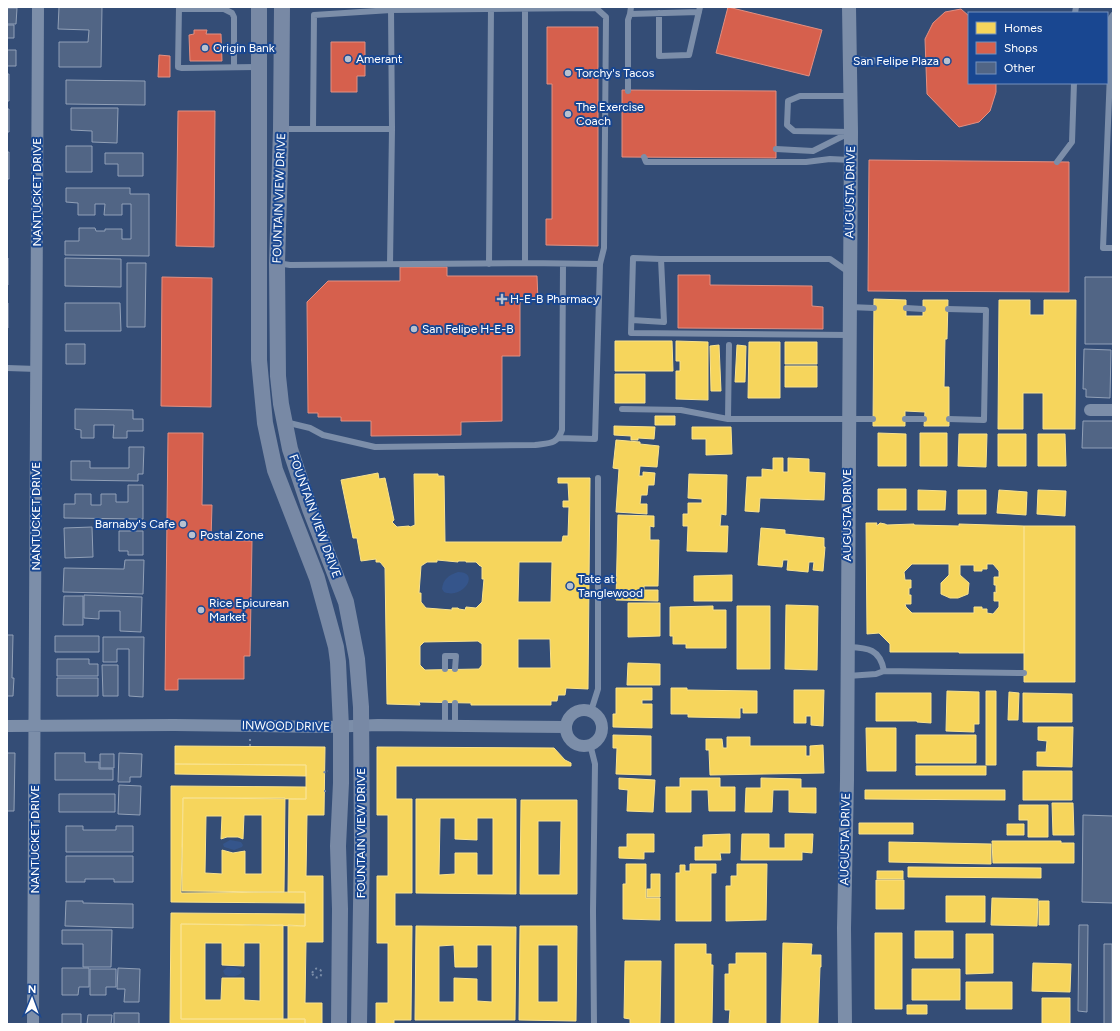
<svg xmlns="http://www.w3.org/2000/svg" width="1120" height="1031" viewBox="0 0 1120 1031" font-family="Figtree,sans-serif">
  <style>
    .water { fill: #35558b }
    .homes { fill: #f6d55c; stroke: #f9e28d; fill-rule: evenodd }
    .shops { fill: #d6604d; stroke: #e29082 }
    .building { fill: #516585; stroke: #91a0b7 }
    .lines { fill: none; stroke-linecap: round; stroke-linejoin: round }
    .path { stroke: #7c8ea9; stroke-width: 2; stroke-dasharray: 2 3; stroke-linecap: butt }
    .service { stroke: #7c8ea9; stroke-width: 6 }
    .minor { stroke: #7c8ea9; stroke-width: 12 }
    .tertiary { stroke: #7c8ea9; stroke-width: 14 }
    .secondary { stroke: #7889a5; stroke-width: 16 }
    .poi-dot { fill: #b8c1cf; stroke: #194791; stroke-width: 1.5 }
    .labels { text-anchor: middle; stroke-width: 4; stroke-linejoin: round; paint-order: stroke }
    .poi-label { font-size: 12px; fill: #fff; stroke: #194791; text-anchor: start }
    .street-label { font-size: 12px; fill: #fff; stroke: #194791 }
  </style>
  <rect width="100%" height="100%" fill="#344d76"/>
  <!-- water -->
  <path class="water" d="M458,572C481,572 463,600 444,592L442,589C443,579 449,575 458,572Z
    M230,840L241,842L243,845L242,847L234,850L224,847L223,844Z
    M227,967C232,967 240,967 242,972C238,977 231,977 225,975L223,971Z"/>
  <!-- homes -->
  <path class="homes" d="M874,299L906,300V316H923V300H948L947,339H945L944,387H949V426H924L925,412L905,411V426H873Z
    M999,300H1030V315H1044V300H1076L1075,429H1043V393H1023V429H998Z
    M615,341H672L673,371H615Z
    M676,341L708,342V400L676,399V371H680V361H676Z
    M749,342H780V398H748Z
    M785,342H817V364H785Z
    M719,345L721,391H711L710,346Z
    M737,345L746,346L745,382H735Z
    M785,366H817V387H785Z
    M615,374H645V403H615Z
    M655,416H675V425H655Z
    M614,426L655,427L654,439L638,438V440H631V436L614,435Z
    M692,427H731L732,454L706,455V439H692Z
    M878,433L906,434V466H878Z
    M920,433H947V466H920Z
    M959,434H987L986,467L958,466Z
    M998,434H1026V466H998Z
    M1038,434H1065L1066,466H1038Z
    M616,440L640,442V444L659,446L657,467L640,466L639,476H643V472L655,473L654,485H648L647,495H641L640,504H647V514L616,512L619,469L613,468Z
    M773,458H783V472H788V458L809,459V472L825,473L824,500L760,498L759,512L745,511L747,477H762V469L773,470Z
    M378,473L379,479L385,478L394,520L392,522L397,527L409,526L410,527L415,525L414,474H438V476H444L445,542H562L563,536H568L569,507H563V501H569L568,483H558V478H590L588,689L566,688L565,695H558L557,701H551V705H471V703L419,702L420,705L387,704L385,568L380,562H376V559L361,561L357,538H353L341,480ZM437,560L458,562V561H466V562H476L480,566H481L482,567V579H484L482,602L476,608L466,607L465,610L459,609L458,608H452V610L426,608L421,602V593H419L421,566L427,562H437ZM519,562H552L551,602H518ZM518,639H550L551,668H518ZM478,641L482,644V665L479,669L425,670L420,665V646L424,642Z
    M689,474L727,475L726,515L721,514L720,526H728L727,552L687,551L688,526H683V514H688V503H702V499L688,498Z
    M878,489H906V510H878Z
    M918,490L946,491L945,510H918Z
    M958,490H986V514H958Z
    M999,490L1027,492L1026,515L997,513Z
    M1038,490L1066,491L1065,516L1037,514Z
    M618,515L654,516V527L650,526V540H659L658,586H644V590H658V601L616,600Z
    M866,523H877L876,525H878L880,523L885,524L887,525L914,524V525L959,526V524L1024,526V653H959V652H890V644L879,633L867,634ZM912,564H949V575L941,583V594L950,598H958L968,594L969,583L960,575V565H974V571H982V569H987V564H993L999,571V577H994V585H996V593L994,592V601H999V607L993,614L987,613V609H982V607H974V613H912L906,607L905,604H911V595H909V588H911V580H905L904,572Z
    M1024,526H1075V682H1024Z
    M761,528L785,530V534L824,538V547H825L823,571L813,570L814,562H809L808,572L787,570L788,560H783L782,567L758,565Z
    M732,575V601H694V576Z
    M628,603H660V636L628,637Z
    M786,605L818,606L817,670L785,669Z
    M713,606V610H726V648H686V644H673V636H670V607Z
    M737,606H770V669H737Z
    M628,663L660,664V685H627Z
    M616,688H652V700H642V704H652V728L613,727V714H616Z
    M671,688H687V690L757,691V713H743V708H740V718L688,717V714H671Z
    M794,690H824L823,726L811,725V716H806V723H794Z
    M947,691L979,692V724H974V732L946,731Z
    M986,691H996V765H986Z
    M1009,692L1019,693L1018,720H1008Z
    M876,693H931V723L917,722V721H876Z
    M1023,693L1072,694V722H1023Z
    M1038,727H1073L1072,767L1037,766V752H1046L1047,741L1038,740Z
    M866,728H896V771H867Z
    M613,735L651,736V775L616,774L617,748H613Z
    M916,735H976V763H916Z
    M727,737H750V746H806V756H810V746L823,745L824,773L710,775L709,750H706V739H722L723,748H727Z
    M175,746L325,747L324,815H307L306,876H323V942H306L305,1003H322V1024H305V1019H288V925L305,926V892H288L289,799H306V765L175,764Z
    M377,747L554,748L565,760L571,763V766H396V799H412V893H395V926H412L411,1020H394V1024H376V1003H388V943H377V876H388V815H377Z
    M175,764L306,765V776L175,774Z
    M916,766H986V775H916Z
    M1023,771H1072V800H1023Z
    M619,778L655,780L653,812L627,811L628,790L619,789Z
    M680,778H720V787H735V811H709L708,790H691V812H666V787H680Z
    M761,778L801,779V788H816V813L789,812V790H773L772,812H745L746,788H761Z
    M171,786L306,787V799L183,798L181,893L305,892V903L171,902Z
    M865,790H1005V800L865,799Z
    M183,798H285L284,892L182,891ZM244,815H262V874H245V851L233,853L222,850V874L205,873L206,816H222L221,839L227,837H238L243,839Z
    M416,799H516V894L416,893ZM440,818H455V839L477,840V818H493V875H477V853H455V874L439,875Z
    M521,800H577V894H520ZM538,821H561L560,875H538Z
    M1052,803H1073L1074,835H1053Z
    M1019,805H1048V837H1028V820H1019Z
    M859,823H913V834H859Z
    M1007,824H1024V835H1007Z
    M627,834H654V852H644V859L619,858V847H627Z
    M730,834V853H720L721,860H695V847H703V835Z
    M742,834H769V848H785V834H813L812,853L802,852V860H741Z
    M992,841H1061V843H1074V863H993Z
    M889,842L991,844V864L889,862Z
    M626,864H646V898H660V920L623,919V884H626Z
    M690,864H716V873H711V921H676V873H680V865H685V871H690Z
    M737,864H767L766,920L726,921V886H731V876H737Z
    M908,867L1041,868V878L908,877Z
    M877,871H903V879H877Z
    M651,874H660V897H647V889H651Z
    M876,880H904V909H876Z
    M946,896H985V922H946Z
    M992,898L1038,899L1037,926L991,925Z
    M1039,901H1049V925H1039Z
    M171,913L305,914V926L181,924V1019H305V1024H170Z
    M181,924L283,925V1019H181ZM205,943H222V965L244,966V943H260V1001L244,1000V978H222L221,1000H205Z
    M416,926L516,927L515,1020H415ZM454,945L455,967H477V945H492V1002L477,1001V979L454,978V1002H439V946Z
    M520,926H577L576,1021L519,1020ZM538,945H558V1002H538Z
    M915,931H953V958H915Z
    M875,933H902V1009H875Z
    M966,934H993V973L966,974Z
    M783,943L812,944L811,955H821V967H820L818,1024H781Z
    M675,944H706V954H711V965H713L712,1024H675Z
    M736,953H766V1024H729L730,1010H725V974H729V964H736Z
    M625,961H661L660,1024H630V1019L624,1018Z
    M1033,963L1071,964L1070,992L1032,991Z
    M912,969H960V1000H912Z
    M966,982H1012V1009H966Z
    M1042,998H1070V1024H1042Z
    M907,1005H927V1014H907Z"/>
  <!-- shops -->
  <path class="shops" d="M728,7L822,30L809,76L716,53Z
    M961,9L969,16V83H996V92L990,111L979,122L959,127L927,94L925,39L933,23L945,12Z
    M547,27H598V246L546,245V219H552V84H547Z
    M194,30H207L206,34H221L222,61H190L189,35L194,34Z
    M331,42H365V76H357V92H331Z
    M159,55L170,56V77H158Z
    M622,90L776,91V158L622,157Z
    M178,111H215L214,247L176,246Z
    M869,160L1069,162V292L868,291Z
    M400,267H447V276H537L538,301H520V356H502V421L461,422V435L371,436V421H341V417H318V413H308L307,302L328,281H400Z
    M678,275H710V285L812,286V306L823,307V329L678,328Z
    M162,277L212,278L211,407L161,406Z
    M168,433H203L202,505H212L211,540L252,541L250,656H244V679H178V690H165Z"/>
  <!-- building -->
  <path class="building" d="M59,7H102L101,67H59V42H88L89,30L58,29Z
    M7,8H17L16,24H7Z
    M7,25H14V38H7Z
    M7,50H16V66H7Z
    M7,74H9V101H7Z
    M66,80L145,81V105L66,104Z
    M71,108H118L117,143L92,142V131L71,130Z
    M7,109H9V132H7Z
    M66,146H92V172H66Z
    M7,152H9V179H7Z
    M105,153H143V176H118V164H105Z
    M66,188H130V194H149V256L65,255V241H79V228H95L96,231H105V229H122V239H131V204H122V215H104L105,204H95V215H78V203L66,202Z
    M7,258H8V285H7Z
    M65,258L121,259V287L65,286Z
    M127,263H146L145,327H127Z
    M1085,277H1113V344H1085Z
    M7,303H8V328H7Z
    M65,303H120L121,331H65Z
    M66,344H85V364H66Z
    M1084,349L1111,350L1110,398L1086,397V389H1083Z
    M75,409L133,410V419H143V431H127V438H113L114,425H94V438H81V430L75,429Z
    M1083,421H1113V448H1082Z
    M129,447H144L143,474H138V481L71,480V461H90V468H129Z
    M128,485H143V519L64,518V504H75V494H91V505H101V494H116V502H128Z
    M92,527L93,557L65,558L64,528Z
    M119,531H143V555H128V551H119Z
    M125,560H144L143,594L63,592L64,568L124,569Z
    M84,595L142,597L141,632L120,631V611H99V619L84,618Z
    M64,596H83V625H63Z
    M7,635H13L12,678H14L13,696H7Z
    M55,636H99V652H55Z
    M103,637H144L143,697L129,696V649H117V662H103Z
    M57,659H89V664H98V676H57Z
    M102,665H118V696H103Z
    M57,678H98V696H57Z
    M7,753H15L14,811H7Z
    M55,753H85V762H99V769H113V780H55Z
    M119,753L142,754L141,777H130V782H118Z
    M100,754H114V768H100Z
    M119,785L141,786L140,815L118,814Z
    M59,794H115V812H59Z
    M1083,815L1113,816V903L1082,902Z
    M66,826H83V830H116V826H133V852H66Z
    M66,856H133V882H114V879H85V882H66Z
    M66,901H83V903L133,904V928L65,926Z
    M1079,925H1088L1087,1012L1078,1011Z
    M62,930H112L111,967H83V944H62Z
    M1104,944H1112V1024H1104Z
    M62,968H89V987H79L78,995H62Z
    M118,968L140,969L139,1002H124L125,989H117Z
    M90,969H116V987H106V995H90Z
    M114,1013H139V1024H114Z
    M62,1014H81V1024H62Z
    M88,1015H112L111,1024H87Z"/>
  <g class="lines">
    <!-- path -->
    <path class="path" d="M250,746V737
      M324,773L325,771H328
      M324,791H325V795
      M312.5 973a4.5 4.5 0 1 1 9 0a4.5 4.5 0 1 1-9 0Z"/>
    <!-- service -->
    <path class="service" d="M179,7L178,67L182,68L258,67
      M631,7L630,14L699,12
      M179,9H224L232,13L234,17V67
      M659,13V56L689,55L700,7
      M1075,13L1076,7
      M1113,15L1111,18L1110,73L1103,248H1113
      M850,59L896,62
      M628,91V20L630,14
      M850,96H800L788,101L787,125L794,131L851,132
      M281,129H392L391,8
      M313,129L314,15L391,10L596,8V7
      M776,149L813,151L849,133
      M644,157L646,162H806L830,159L850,160
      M1057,162L1072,142L1074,83
      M661,259L633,258L631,333L849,335
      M277,263L290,265L525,263V8
      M525,263L600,264
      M390,264L392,129
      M489,264L491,7
      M849,307L874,308
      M906,308L923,309
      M948,309L986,310L984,420L949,419
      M632,320L664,322L661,259H830L850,273
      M7,368L37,369
      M622,409L681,410L728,419H873
      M728,419L729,345
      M905,419H924
      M285,422L310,428L323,435L375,447L535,445C549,443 557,445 562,430L563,264
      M559,438L595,439L600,264L604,248L606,17L596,8
      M847,647C867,648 880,648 884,671L876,674L848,676
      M445,669V656H456L455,669
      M884,671L1024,673
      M591,711L598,689V478
      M445,726V703
      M455,726V703
      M590,744L595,764L593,911L594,1024"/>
    <!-- minor -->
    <path class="minor" d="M1090,410H1113
      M566 728a18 18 0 1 1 36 0a18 18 0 1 1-36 0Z
      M7,726L174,725L328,727L378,725L566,727
      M33,1024L38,7"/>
    <!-- tertiary -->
    <path class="tertiary" d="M845,1024L844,928L847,780L851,132L849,7"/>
    <!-- secondary -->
    <path class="secondary" d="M259,7V360L265,423L275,470L317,578L336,647L338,662L341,727V783L338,846L340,909L339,1024
      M282,7L281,129L277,263L278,376L281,404L290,449L310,509L346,602L357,659L361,707L362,846L359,1024"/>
  </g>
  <!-- markers -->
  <g class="poi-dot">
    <circle cx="205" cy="48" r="4"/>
    <circle cx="348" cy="59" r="4"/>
    <circle cx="947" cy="61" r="4"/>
    <circle cx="568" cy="73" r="4"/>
    <circle cx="568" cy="114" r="4"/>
    <path d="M500 293h4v4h4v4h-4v4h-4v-4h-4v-4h4z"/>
    <circle cx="414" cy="329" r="4"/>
    <circle cx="183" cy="524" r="4"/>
    <circle cx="192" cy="535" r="4"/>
    <circle cx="570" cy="586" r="4"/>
    <circle cx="201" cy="610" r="4"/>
  </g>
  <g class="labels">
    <!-- poi labels -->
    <g class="poi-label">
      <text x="213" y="52">Origin Bank</text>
      <text x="356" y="63">Amerant</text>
      <text x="939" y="65" text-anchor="end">San Felipe Plaza</text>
      <text x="576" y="77">Torchy's Tacos</text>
      <text x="576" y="111">The Exercise<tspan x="576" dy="14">Coach</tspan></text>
      <text x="510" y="303">H-E-B Pharmacy</text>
      <text x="422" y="333">San Felipe H-E-B</text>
      <text x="175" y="528" text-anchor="end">Barnaby's Cafe</text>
      <text x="200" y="539">Postal Zone</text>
      <text x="578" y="583">Tate at<tspan x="578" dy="14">Tanglewood</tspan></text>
      <text x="209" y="607">Rice Epicurean<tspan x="209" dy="14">Market</tspan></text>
    </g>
    <!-- street labels -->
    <g class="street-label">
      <text transform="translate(37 192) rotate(-90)" y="4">NANTUCKET DRIVE</text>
      <text transform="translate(850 192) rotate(-89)" y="4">AUGUSTA DRIVE</text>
      <text transform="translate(279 198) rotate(-88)" y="4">FOUNTAIN VIEW DRIVE</text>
      <text transform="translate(847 515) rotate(-90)" y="4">AUGUSTA DRIVE</text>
      <text transform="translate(36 516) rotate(-90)" y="4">NANTUCKET DRIVE</text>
      <text transform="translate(315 516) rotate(70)" y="4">FOUNTAIN VIEW DRIVE</text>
      <text transform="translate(286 726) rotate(1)" y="4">INWOOD DRIVE</text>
      <text transform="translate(361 833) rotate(-90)" y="4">FOUNTAIN VIEW DRIVE</text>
      <text transform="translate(35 839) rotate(-90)" y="4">NANTUCKET DRIVE</text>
      <text transform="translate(845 839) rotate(-89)" y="4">AUGUSTA DRIVE</text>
    </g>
  </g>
  <!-- border -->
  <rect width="1120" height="1031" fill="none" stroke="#ffffff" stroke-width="16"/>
  <!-- legend -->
  <rect x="968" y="12" width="140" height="72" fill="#194791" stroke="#7591bd"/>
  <rect x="976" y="22" width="20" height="12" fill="#f6d55c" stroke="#7591bd"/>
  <text x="1004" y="32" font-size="12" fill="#ffffff">Homes</text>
  <rect x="976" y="42" width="20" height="12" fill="#d6604d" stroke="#7591bd"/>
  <text x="1004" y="52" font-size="12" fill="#ffffff">Shops</text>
  <rect x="976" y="62" width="20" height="12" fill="#516585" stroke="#7591bd"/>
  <text x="1004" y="72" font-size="12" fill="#ffffff">Other</text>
  <!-- north arrow -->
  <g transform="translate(32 999) rotate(1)" stroke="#194791" stroke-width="3" paint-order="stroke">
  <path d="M0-3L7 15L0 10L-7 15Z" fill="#ffffff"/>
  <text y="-6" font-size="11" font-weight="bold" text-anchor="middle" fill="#ffffff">N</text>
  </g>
</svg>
